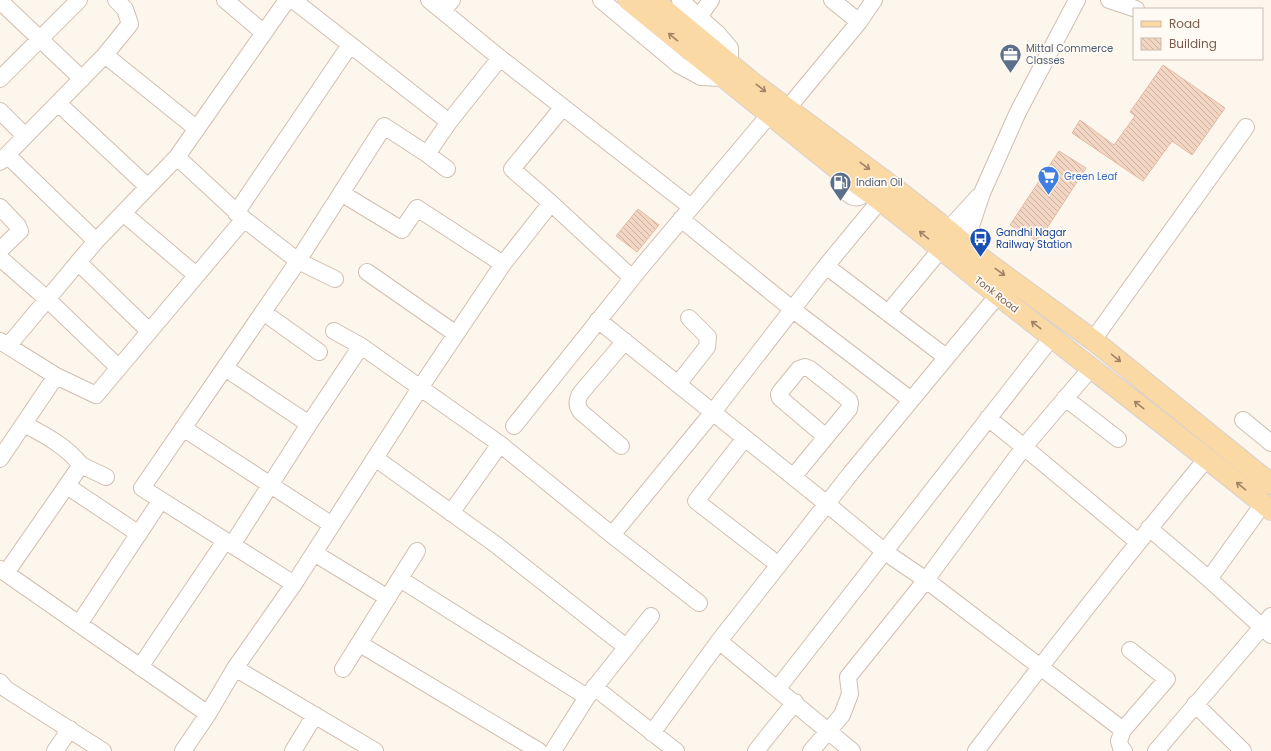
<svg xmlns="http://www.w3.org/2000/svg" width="1271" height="751" viewBox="0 0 1271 751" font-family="Poppins,sans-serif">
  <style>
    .building { fill: url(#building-back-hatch); stroke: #e6bba3 }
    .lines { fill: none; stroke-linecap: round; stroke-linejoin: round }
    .minor-casing { stroke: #d1beb0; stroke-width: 18 }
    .major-casing { stroke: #dad1cd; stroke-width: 22 }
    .minor { stroke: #fff; stroke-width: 16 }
    .major { stroke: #fbd9a5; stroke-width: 20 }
    .oneway { stroke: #a18267 }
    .labels { text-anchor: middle; stroke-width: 3.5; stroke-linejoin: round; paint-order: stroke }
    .service-label { font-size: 10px; fill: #4e5e75; stroke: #fffaf3; text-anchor: start }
    .shop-label { font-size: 10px; fill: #366cbe; stroke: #fffaf3; text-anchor: start }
    .transit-label { font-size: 10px; fill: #164399; stroke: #fffaf3; text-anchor: start }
    .street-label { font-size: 10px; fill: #7a5c4d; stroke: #fffaf3 }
  </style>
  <defs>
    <pattern id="building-back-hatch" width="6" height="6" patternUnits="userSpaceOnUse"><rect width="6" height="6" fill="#f3d5c3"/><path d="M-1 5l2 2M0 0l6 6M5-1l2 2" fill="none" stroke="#cab0a1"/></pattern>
  </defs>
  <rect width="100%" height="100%" fill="#fdf6ec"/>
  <!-- building -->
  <path class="building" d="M1163,65L1225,108L1192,155L1172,141L1143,181L1072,133L1080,120L1114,145L1135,116L1130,112Z
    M1059,151L1086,168L1038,242L1010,225Z
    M638,209L659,225L637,252L616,236Z"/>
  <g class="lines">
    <defs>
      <path id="minor" d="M225,0L264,33
        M293,0L449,122
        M429,0L500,58L691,207
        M601,0L679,65L701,77L722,78
        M680,0L718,34L730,48V64
        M832,0L859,22
        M1109,0L1136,9
        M0,1L82,79
        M443,11L452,0
        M699,17L711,0
        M105,55L197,129
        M0,79L79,0
        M58,103L148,187
        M563,107L512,169L551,203L632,278
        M787,109L859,22L874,0
        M0,111L25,136
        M427,154L449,122L500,58
        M7,155L96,241
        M177,157L244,219L298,261L335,279
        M0,162L105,55L130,24L125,9L116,0
        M846,176L843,181L842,186C849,197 857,203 867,190
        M341,193L402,230L417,208L503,264
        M0,207L18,226L20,231L0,250
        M123,213L196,275
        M236,213L350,45
        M681,219L792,309L911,400
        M948,230L978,197
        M965,244L982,193L1018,112L1077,0
        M0,258L47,299L119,368
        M78,262L149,331
        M826,266L946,357
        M367,272L456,334
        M263,312L319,352
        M888,313L941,249
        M598,320L827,504L885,552L926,580L1123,730L1119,741L1121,748L1124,751
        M334,331L361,346L500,444L612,535L699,603
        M1093,340L1246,127
        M0,341L56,376L96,395L244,219
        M8,346L96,241L177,157L287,0
        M225,368L309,424
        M678,384L707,347L708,337L689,318
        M1065,398L1118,439
        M988,418L1024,447L1138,542
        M1243,420L1271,443
        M24,424C45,435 66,446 81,465
        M514,426L642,266L770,114
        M183,428L332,525
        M745,438L696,501L771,559
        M621,446L581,412C576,405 577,401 580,394L625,341
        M375,458L495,544L626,647
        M0,459L56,376
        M793,477L849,409L850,403L849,400L810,369L805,367L799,369L781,391L779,394L780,398L826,437
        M67,486L139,534
        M1263,504L1209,579L1262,627L1271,616
        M451,513L500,444
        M1149,528L1209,579
        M612,535L713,412L826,266L887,192
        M232,545L309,424L361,346
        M314,553L388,598
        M0,569L208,714
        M6,573L81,465L106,477
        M400,579L587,697
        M294,584L142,488L294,267L384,126L427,154L447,169
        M79,624L161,500
        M719,641L852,751
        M360,644L539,751
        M140,667L225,541
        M235,668L375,751
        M343,669L417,551
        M0,682L6,689L103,751
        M594,687L676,751
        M778,688L1052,337
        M1195,704L1243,751
        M1123,730L1167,679L1130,650
        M652,733L719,641L851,473L998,295
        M55,751L70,729
        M183,751L208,714L235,668L294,584L420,388L503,264L551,203
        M293,751L315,715
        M553,751L587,697L651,616
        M756,751L795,702
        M811,751L842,715L850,694L848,677L926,580L1024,447L1092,367
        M976,751C1051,652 1128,554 1207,458
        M1156,751L1262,627L1271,635"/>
      <path id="major" d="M628,0L846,176C899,212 948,256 998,295C1089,367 1181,437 1271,510
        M653,0L753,83L892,186L948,230L981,258L1093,340L1271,484"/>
    </defs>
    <!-- minor casing -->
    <use href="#minor" class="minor-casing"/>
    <!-- major casing -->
    <use href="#major" class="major-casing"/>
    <!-- minor -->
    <use href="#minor" class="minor"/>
    <!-- major -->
    <use href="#major" class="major"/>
  </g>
  <!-- one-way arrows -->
  <defs><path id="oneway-shaft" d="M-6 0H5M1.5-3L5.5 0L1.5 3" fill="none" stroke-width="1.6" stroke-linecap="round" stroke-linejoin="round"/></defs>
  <g class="oneway">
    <use href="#oneway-shaft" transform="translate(673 37) rotate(-141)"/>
    <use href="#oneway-shaft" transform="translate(761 88) rotate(38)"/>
    <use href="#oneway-shaft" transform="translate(865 166) rotate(37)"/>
    <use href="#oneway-shaft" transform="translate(924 235) rotate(-141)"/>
    <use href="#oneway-shaft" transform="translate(1000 272) rotate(36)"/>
    <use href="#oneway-shaft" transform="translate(1036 325) rotate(-142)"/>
    <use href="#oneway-shaft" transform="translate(1116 358) rotate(39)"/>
    <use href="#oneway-shaft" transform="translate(1139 405) rotate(-142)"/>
    <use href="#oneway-shaft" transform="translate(1241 486) rotate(-141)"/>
  </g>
  <!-- icons -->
  <defs>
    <symbol id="office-pin" viewBox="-11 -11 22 30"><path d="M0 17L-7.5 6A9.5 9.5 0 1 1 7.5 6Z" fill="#5c6f8a" stroke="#fffaf3"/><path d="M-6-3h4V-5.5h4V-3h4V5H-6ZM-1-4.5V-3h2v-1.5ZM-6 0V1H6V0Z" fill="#fff"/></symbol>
    <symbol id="supermarket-pin" viewBox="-11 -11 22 30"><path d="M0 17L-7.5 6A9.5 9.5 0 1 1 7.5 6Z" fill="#3f7fe0" stroke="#fffaf3"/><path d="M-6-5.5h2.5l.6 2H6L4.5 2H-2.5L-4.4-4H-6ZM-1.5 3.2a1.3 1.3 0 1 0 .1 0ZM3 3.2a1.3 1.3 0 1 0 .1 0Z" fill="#fff"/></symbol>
    <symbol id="fuel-pin" viewBox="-11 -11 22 30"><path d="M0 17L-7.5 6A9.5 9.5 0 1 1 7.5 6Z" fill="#5c6f8a" stroke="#fffaf3"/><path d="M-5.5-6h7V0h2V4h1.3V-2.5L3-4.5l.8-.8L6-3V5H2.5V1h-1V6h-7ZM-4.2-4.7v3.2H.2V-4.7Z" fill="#fff"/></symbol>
    <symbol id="bus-pin" viewBox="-11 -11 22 30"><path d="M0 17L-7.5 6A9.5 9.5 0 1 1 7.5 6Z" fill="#1a4fb4" stroke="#fffaf3"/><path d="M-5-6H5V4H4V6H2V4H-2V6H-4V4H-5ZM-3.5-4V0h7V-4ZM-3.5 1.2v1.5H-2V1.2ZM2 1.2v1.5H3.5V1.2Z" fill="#fff"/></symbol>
  </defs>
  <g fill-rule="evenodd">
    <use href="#office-pin" x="998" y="42" width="25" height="34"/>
    <use href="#supermarket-pin" x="1036" y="164" width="25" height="34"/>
    <use href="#fuel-pin" x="828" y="170" width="25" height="34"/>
    <use href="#bus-pin" x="968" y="226" width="25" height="34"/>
  </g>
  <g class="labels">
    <!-- service labels -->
    <g class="service-label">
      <text x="1026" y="52">Mittal Commerce<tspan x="1026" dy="12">Classes</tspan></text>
      <text x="856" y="186">Indian Oil</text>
    </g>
    <!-- shop labels -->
    <g class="shop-label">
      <text x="1064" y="180">Green Leaf</text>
    </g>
    <!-- transit labels -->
    <g class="transit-label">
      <text x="996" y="236">Gandhi Nagar<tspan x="996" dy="12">Railway Station</tspan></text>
    </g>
    <!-- street labels -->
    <g class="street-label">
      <text transform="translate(997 294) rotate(38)" y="4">Tonk Road</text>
    </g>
  </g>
  <!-- legend -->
  <rect x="1133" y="8" width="130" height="52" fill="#fffaf3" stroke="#cabbb1"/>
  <rect x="1141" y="21" width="20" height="6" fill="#fbd9a5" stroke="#cabbb1"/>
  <text x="1169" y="28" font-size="12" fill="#7a5c4d">Road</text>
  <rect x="1141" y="38" width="20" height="12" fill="url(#building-back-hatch)" stroke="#cabbb1"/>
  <text x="1169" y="48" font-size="12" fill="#7a5c4d">Building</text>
</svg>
